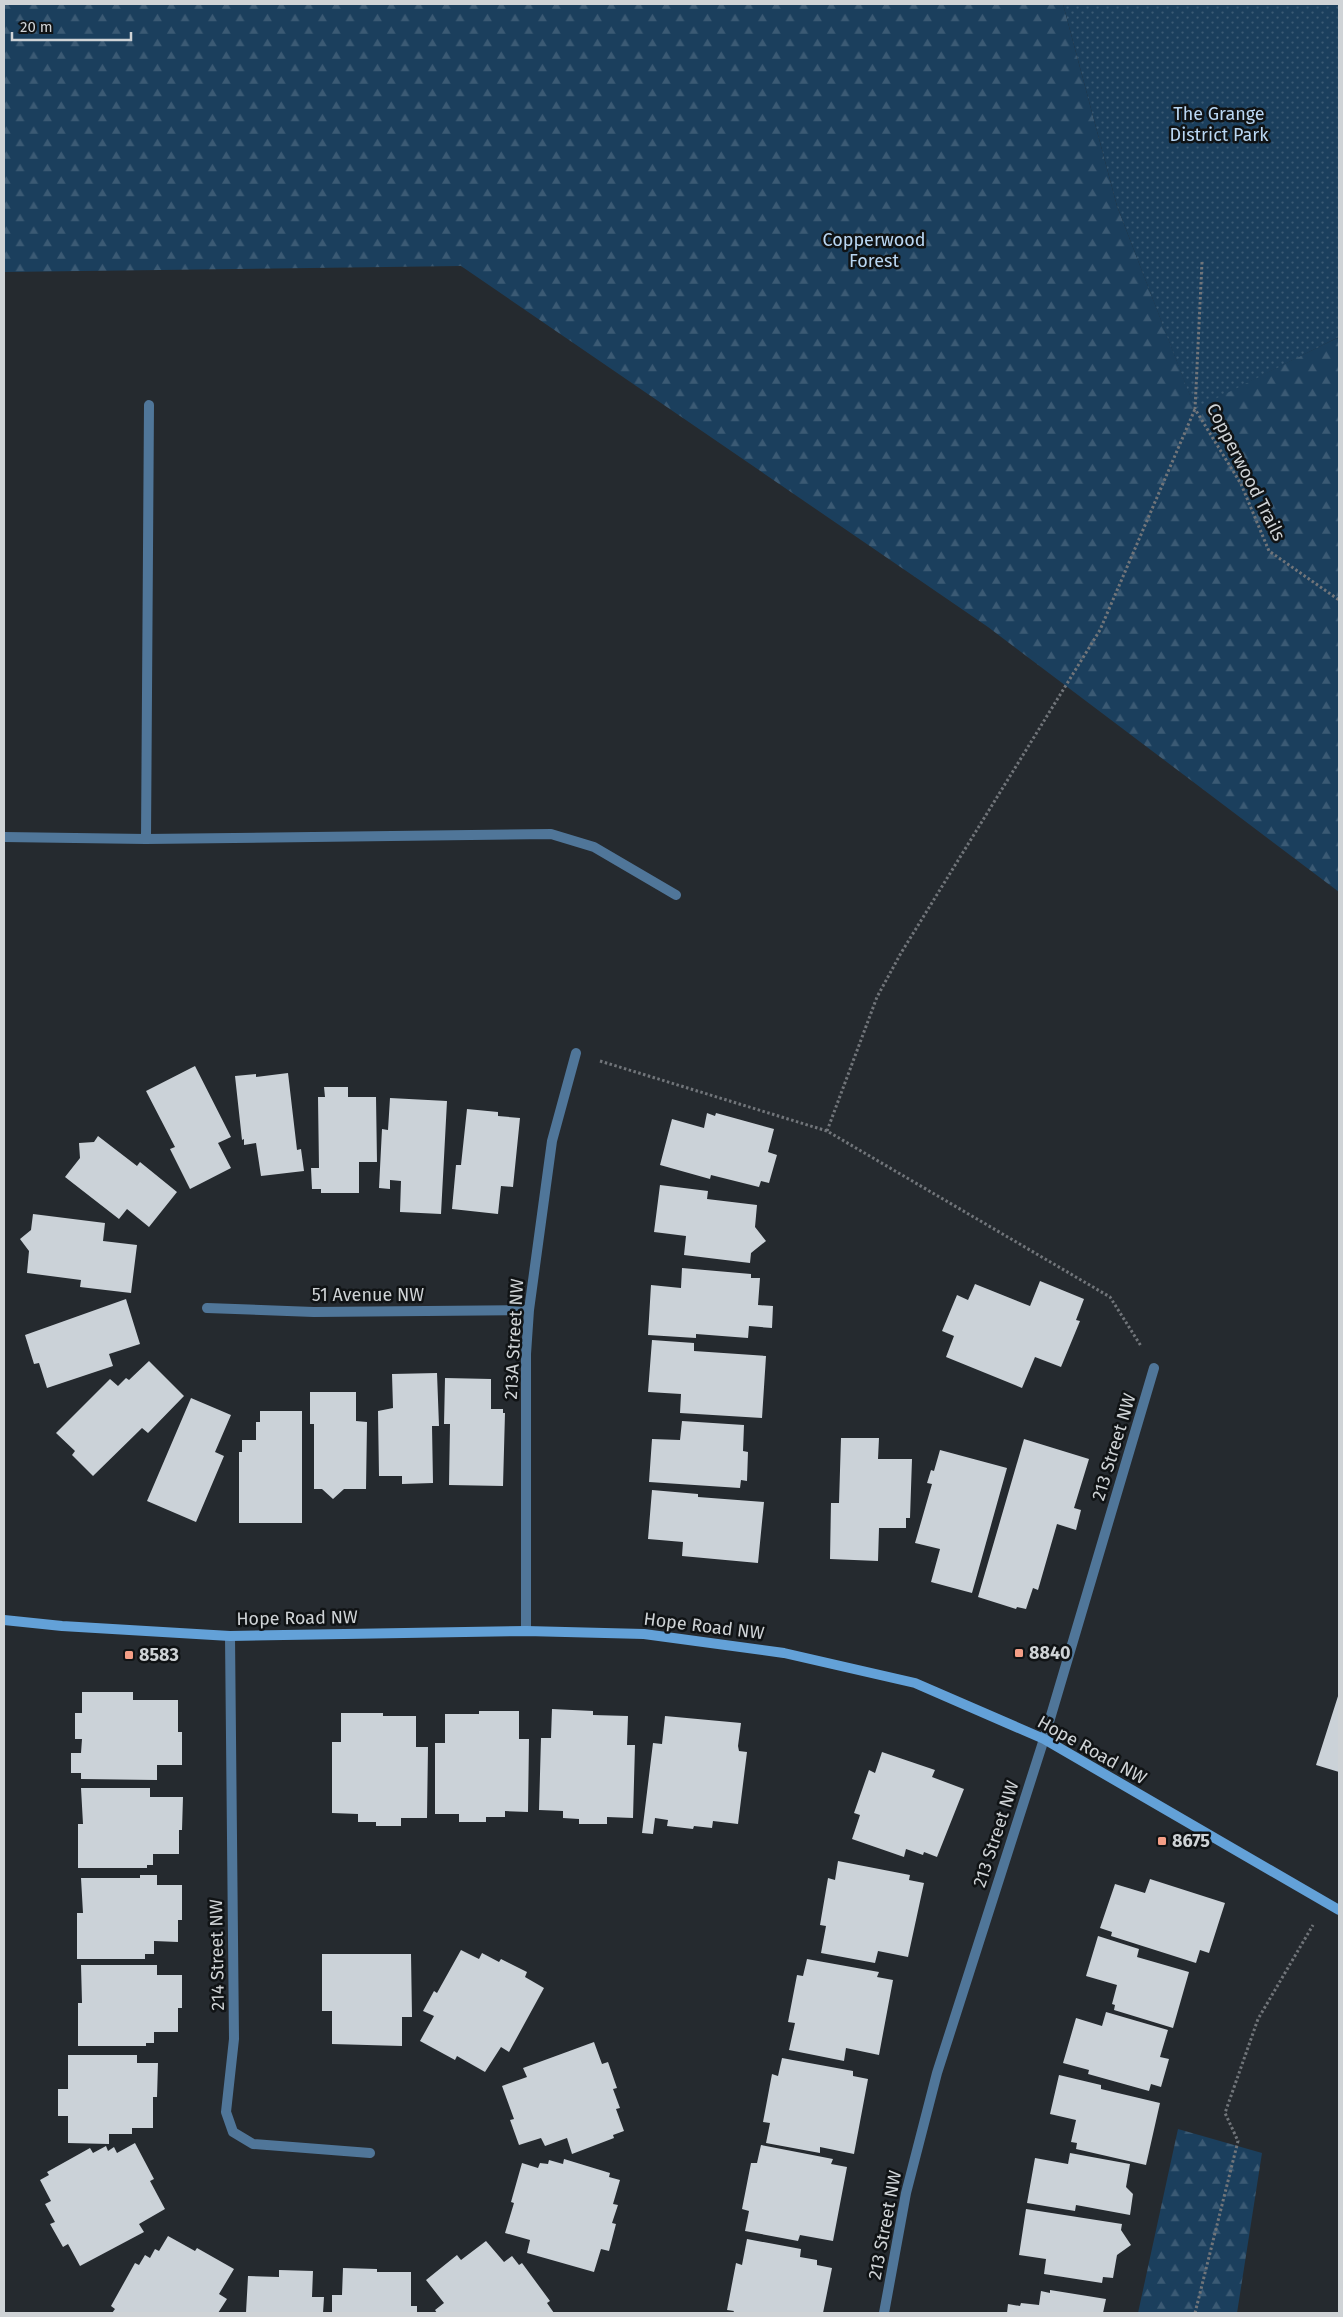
<svg xmlns="http://www.w3.org/2000/svg" width="1343" height="2317" viewBox="0 0 1343 2317" font-family="'Fira Sans',sans-serif">
  <style>
    .forest { fill: url(#forest-firs) }
    .park { fill: url(#park-dots) }
    .building { fill: #cbd2d8 }
    .lines { fill: none; stroke-linecap: round; stroke-linejoin: round }
    .path { stroke: #71757a; stroke-width: 3; stroke-dasharray: 2.5 2.5; stroke-linecap: butt }
    .street { stroke: #507699; stroke-width: 10 }
    .secondary { stroke: #63a1d8; stroke-width: 10 }
    .poi-dot { fill: #f49e86; stroke: #101315; stroke-width: 2 }
    .labels { text-anchor: middle; stroke-width: 5; stroke-linejoin: round; paint-order: stroke }
    .park-label { font-size: 18px; fill: #bad7f3; stroke: #101315 }
    .street-label { font-size: 18px; fill: #cfd3d6; stroke: #101315 }
    .poi-label { font-size: 18px; font-weight: bold; fill: #cfd3d6; stroke: #101315; text-anchor: start }
  </style>
  <defs>
    <pattern id="forest-firs" width="22" height="20" patternUnits="userSpaceOnUse" patternTransform="scale(1.25)"><rect width="22" height="20" fill="#1b3f5d"/><path d="M5 1l3.5 6h-7zM16 11l3.5 6h-7z" fill="#3b5a74"/></pattern>
    <pattern id="park-dots" width="8" height="8" patternUnits="userSpaceOnUse" patternTransform="scale(1.25)"><rect width="8" height="8" fill="#1b3f5d"/><path d="M2 2h.1M6 6h.1" fill="none" stroke="#3b5a74" stroke-width="1.8" stroke-linecap="round"/></pattern>
  </defs>
  <rect width="100%" height="100%" fill="#252a2f"/>
  <!-- forest -->
  <path class="forest" d="M4,4H1063L1117,206L1195,408L1339,337V892L988,627L461,266L4,272Z
    M1178,2129L1262,2153L1237,2313H1138Z"/>
  <!-- park -->
  <path class="park" d="M1063,4H1339V337L1195,409L1117,206Z"/>
  <!-- building -->
  <path class="building" d="M195,1066L231,1137L218,1143L231,1168L190,1189L170,1149L175,1147L146,1091Z
    M288,1073L297,1150L301,1149L304,1171L261,1176L256,1143L244,1145V1139L242,1140L235,1076L256,1074V1077Z
    M324,1087H348V1097H376L377,1162H359V1193H321V1189H312L311,1168H319L318,1097H325Z
    M390,1098L447,1101L441,1214L400,1212L401,1181L390,1180V1189L379,1188L382,1129L388,1130Z
    M467,1109L498,1112V1116L520,1118L513,1187L501,1186L498,1214L452,1209L456,1165H461Z
    M707,1113L715,1116L716,1113L774,1129L768,1152L777,1155L769,1183L761,1181L759,1187L711,1175L710,1179L660,1165L672,1119L704,1128Z
    M98,1136L137,1166L140,1162L177,1192L149,1227L127,1209L119,1219L65,1177L80,1158L79,1143L94,1142Z
    M660,1185L708,1191L707,1199L757,1205L755,1227L766,1241L751,1253L750,1263L684,1255L686,1236L654,1232Z
    M33,1214L105,1223L103,1241L137,1245L131,1293L80,1287L81,1280L27,1273L29,1251L20,1239L31,1230Z
    M682,1268L751,1274V1278H760L758,1305L773,1306L772,1328L749,1326L748,1338L696,1334V1338L648,1335L651,1285L681,1288Z
    M1040,1281L1084,1299L1076,1320L1080,1321L1061,1367L1035,1357L1022,1388L946,1357L954,1336L942,1331L957,1295L968,1300L975,1284L1030,1306Z
    M126,1299L140,1344L109,1354L113,1366L47,1388L39,1363L34,1364L25,1335Z
    M652,1340L694,1343V1351L766,1356L762,1418L680,1413L681,1394L648,1392Z
    M149,1361L184,1396L148,1433L142,1428L93,1476L72,1455L75,1451L56,1433L110,1379L118,1386L126,1378L129,1380Z
    M437,1373L439,1426H432L433,1483L402,1484V1476H379L378,1411L393,1408L392,1374Z
    M445,1378L491,1379V1409H503V1413H505L503,1486L449,1485L450,1424H444Z
    M310,1392H356V1421L367,1422L366,1489H344L333,1499L322,1489H314V1424H310Z
    M191,1398L231,1415L215,1452L224,1456L196,1522L147,1501Z
    M260,1411H302V1523H239V1452H242V1440H256V1422H260Z
    M682,1421L744,1425L743,1451L748,1452L747,1481L741,1480L740,1488L649,1482L652,1439L680,1440Z
    M841,1438H879L878,1459H912L910,1518H906V1528H879L878,1561L830,1559L831,1503H839Z
    M1024,1439L1089,1459L1074,1508L1081,1510L1076,1530L1057,1524L1038,1590L1033,1588L1026,1609L1017,1607L1016,1609L978,1597Z
    M940,1450L1007,1468L972,1593L931,1582L940,1549L915,1543L932,1484L927,1483L931,1470L934,1471Z
    M652,1490L698,1494V1497L764,1502L758,1563L682,1556L683,1542L648,1539Z
    M82,1692H133V1700H178V1732H182V1765H157V1780L81,1779V1773H71V1753H81L82,1739H75V1713H82Z
    M1339,1693V1772L1316,1765Z
    M552,1709L593,1711V1715L628,1716L627,1745H635L633,1818L607,1817V1824H579V1819L563,1818V1811L539,1810L541,1738H551Z
    M479,1711H519V1739H529L528,1812L505,1811V1817H486V1822H459V1814H435V1743H445V1714H479Z
    M341,1713H383V1716H416V1747H428L427,1818H401V1826H376V1822H358V1814L332,1813V1742H341Z
    M665,1716L741,1723L738,1746L739,1751L747,1752L738,1824L713,1821L712,1828L694,1826L693,1829L667,1826L668,1820L655,1818L653,1834L642,1833L653,1743L662,1744Z
    M882,1752L935,1770L932,1777L964,1789L937,1857L924,1852L923,1855L906,1849L904,1857L852,1839L860,1815L854,1813L869,1770L875,1773Z
    M81,1788H150V1797H183L182,1830H179V1854H153V1865H147V1868H78V1824H83Z
    M838,1861L910,1875L909,1880L924,1883L908,1957L878,1951L875,1963L821,1953L826,1926L820,1925L828,1878L835,1880Z
    M140,1875H157V1885H182V1920H178V1942L154,1941V1954H145V1959H77V1913H83L81,1878H140Z
    M1150,1879L1225,1903L1209,1953L1200,1950L1196,1963L1111,1936L1112,1932L1100,1928L1115,1884L1145,1893Z
    M1098,1936L1139,1949L1137,1957L1189,1972L1173,2028L1114,2010L1115,2005L1112,2004L1117,1985L1086,1976Z
    M461,1950L479,1959L482,1953L499,1962L501,1959L527,1972L525,1977L544,1988L509,2052L501,2047L485,2072L457,2056L455,2060L420,2041L434,2016L423,2011L434,1991L437,1993Z
    M322,1954H411L412,2017H402V2046L332,2044V2011H322Z
    M807,1959L879,1972L877,1977L893,1980L879,2055L846,2048L844,2061L789,2050L795,2023L788,2022L797,1975L803,1976Z
    M81,1965H157V1975H182V2008H178V2032H154V2043H146V2046H78V2003H82Z
    M1106,2012L1168,2030L1160,2057L1169,2059L1161,2087L1151,2084L1149,2091L1088,2074L1089,2070L1063,2063L1076,2018L1102,2026Z
    M594,2042L602,2064L608,2062L617,2088L613,2089L620,2108L616,2109L624,2131L613,2135L614,2138L572,2154L567,2138L545,2146L541,2138L519,2145L510,2120L514,2119L502,2086L527,2077L523,2068Z
    M68,2055H137V2063H158L157,2097H153V2128H132V2134H109V2144L68,2143V2116H58V2089H68Z
    M782,2058L853,2071V2076L868,2079L854,2154L820,2147V2153L766,2143L770,2123L763,2122L772,2074L778,2076Z
    M1059,2075L1101,2085V2089L1160,2103L1146,2165L1076,2149L1077,2143L1071,2142L1076,2120L1050,2114Z
    M135,2143L154,2179L150,2181L165,2209L139,2224L144,2232L80,2266L68,2244L63,2247L50,2224L55,2222L45,2204L51,2201L40,2180L49,2175L47,2172L90,2148L93,2153L106,2146L108,2151L114,2147L117,2153Z
    M761,2145L833,2159L831,2164L847,2167L833,2241L800,2235L798,2241L745,2231L749,2211L742,2209L751,2163H757Z
    M1070,2153L1130,2164L1126,2187L1133,2194L1130,2215L1076,2205L1075,2211L1027,2203L1035,2158L1068,2164Z
    M564,2159L610,2173L609,2177L620,2180L613,2204L618,2205L612,2223L616,2224L609,2251L601,2249L594,2272L527,2253L530,2240L505,2233L514,2203L511,2202L522,2163L538,2168L540,2163L548,2164L549,2160L563,2164Z
    M1026,2209L1122,2224L1121,2230L1131,2245L1117,2255L1113,2278L1103,2277L1102,2283L1044,2274L1046,2259L1019,2255Z
    M168,2236L195,2251L197,2248L234,2269L219,2294L227,2299L218,2313H112L115,2309L111,2306L135,2263L139,2265L145,2255L150,2258L155,2249L159,2251Z
    M747,2239L801,2249L800,2257L817,2260V2265L832,2268L823,2313H733L734,2311L727,2310L736,2263L742,2265Z
    M486,2241L504,2262L512,2256L519,2265L522,2263L550,2301L547,2303L554,2313H437L435,2310L444,2303L426,2280L457,2255L461,2260Z
    M343,2268L377,2269V2272H411V2306H417V2313H332V2295H342Z
    M279,2270L313,2271L312,2297H324L323,2313H246L248,2276L279,2277Z
    M1050,2290L1106,2299L1103,2313H1007L1008,2304L1020,2306L1021,2303L1039,2305L1041,2291L1050,2293Z"/>
  <g class="lines">
    <!-- path -->
    <path class="path" d="M1202,262L1195,409L1241,484L1269,551L1339,600
      M600,1061L827,1131L1110,1297L1141,1346
      M827,1131L877,997L901,953L1100,630L1195,409
      M1195,2313L1238,2141L1225,2113L1258,2019L1313,1925"/>
    <!-- street -->
    <path class="street" d="M4,837L146,839L551,834L594,847L676,895
      M146,839L149,405
      M207,1308L314,1312L529,1310
      M526,1631V1354L529,1310L552,1141L576,1053
      M230,1636L234,2039L226,2112L233,2132L253,2144L370,2153
      M884,2313L906,2193L937,2073L1044,1739L1154,1368"/>
    <!-- secondary -->
    <path class="secondary" d="M4,1620L62,1626L230,1636L526,1631L644,1634L784,1653L915,1683L1044,1739L1339,1910"/>
  </g>
  <!-- markers -->
  <g class="poi-dot">
    <rect x="1014" y="1648" width="10" height="10" rx="2.5"/>
    <rect x="124" y="1650" width="10" height="10" rx="2.5"/>
    <rect x="1157" y="1836" width="10" height="10" rx="2.5"/>
  </g>
  <g class="labels">
    <!-- park labels -->
    <g class="park-label">
      <text x="1219" y="120">The Grange<tspan x="1219" dy="21">District Park</tspan></text>
      <text x="874" y="246">Copperwood<tspan x="874" dy="21">Forest</tspan></text>
    </g>
    <!-- street labels -->
    <g class="street-label">
      <text transform="translate(1246 472) rotate(63)" y="6">Copperwood Trails</text>
      <text x="368" y="1301">51 Avenue NW</text>
      <text transform="translate(514 1339) rotate(-87)" y="6">213A Street NW</text>
      <text transform="translate(1114 1447) rotate(-73)" y="6">213 Street NW</text>
      <text transform="translate(297 1618) rotate(-1)" y="6">Hope Road NW</text>
      <text transform="translate(704 1626) rotate(7)" y="6">Hope Road NW</text>
      <text transform="translate(1092 1750) rotate(29)" y="6">Hope Road NW</text>
      <text transform="translate(996 1834) rotate(-72)" y="6">213 Street NW</text>
      <text transform="translate(217 1955) rotate(-91)" y="6">214 Street NW</text>
      <text transform="translate(885 2225) rotate(-79)" y="6">213 Street NW</text>
    </g>
    <!-- poi labels -->
    <g class="poi-label">
      <text x="1029" y="1659">8840</text>
      <text x="139" y="1661">8583</text>
      <text x="1172" y="1847">8675</text>
    </g>
  </g>
  <!-- border -->
  <rect width="1343" height="2317" fill="none" stroke="#cfd3d6" stroke-width="10"/>
  <!-- scale -->
  <path d="M12 32v8h119v-8" fill="none" stroke="#cfd3d6" stroke-width="2.5"/>
  <text x="20" y="32" font-size="15" fill="#cfd3d6" stroke="#101315" stroke-width="4" paint-order="stroke">20 m</text>
</svg>
